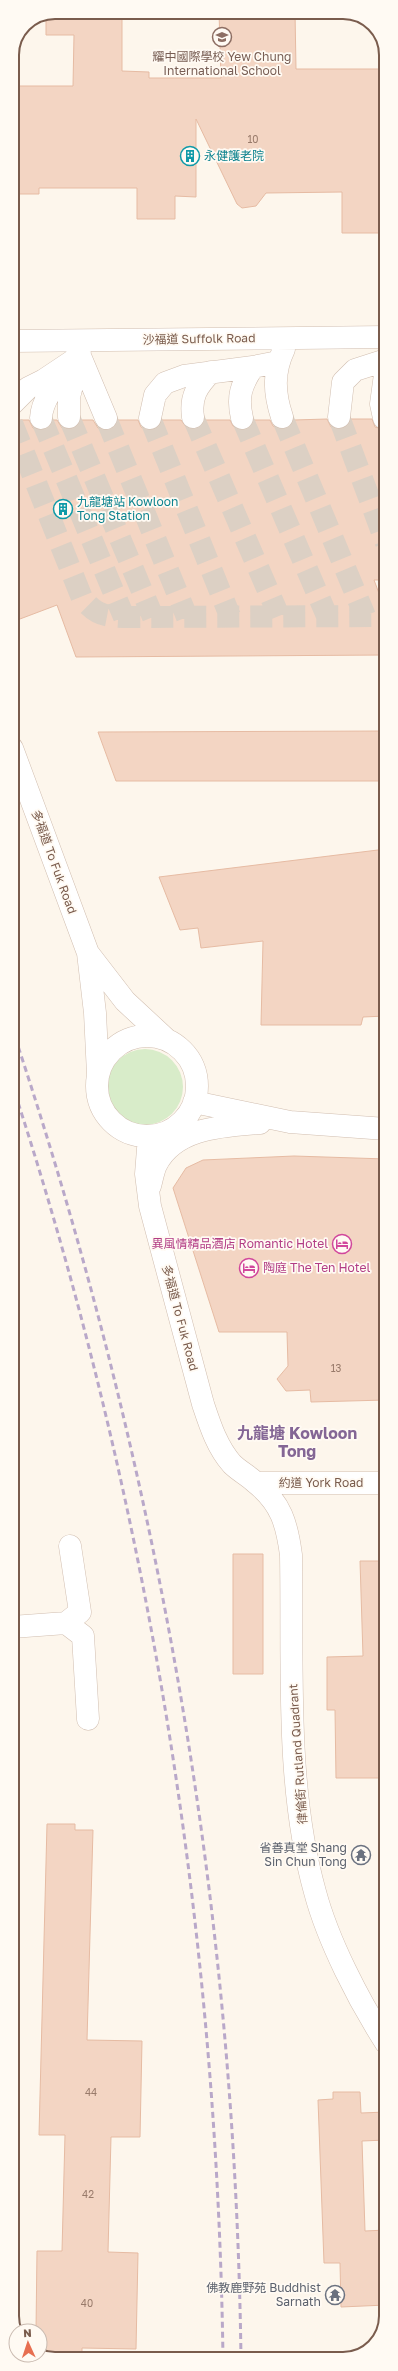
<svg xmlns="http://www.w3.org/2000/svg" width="398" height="2371" viewBox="0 0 398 2371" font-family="'Golos Text','Noto Sans TC',sans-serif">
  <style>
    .green { fill: #d8ecc9 }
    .building { fill: #f3d5c3; stroke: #e6bba3 }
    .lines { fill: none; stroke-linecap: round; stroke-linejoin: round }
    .minor-tunnel { stroke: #dcd0c4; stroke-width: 22; stroke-dasharray: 22 11; stroke-linecap: butt }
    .minor-casing { stroke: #d1beb0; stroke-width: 23 }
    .minor { stroke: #fff; stroke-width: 22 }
    .rail { stroke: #b9a8c9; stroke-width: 3; stroke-dasharray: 6 4; stroke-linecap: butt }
    .labels { text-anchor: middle; stroke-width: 3.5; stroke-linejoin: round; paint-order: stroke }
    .number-label { font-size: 10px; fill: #987a6a }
    .education-label { font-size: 12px; fill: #785e54; stroke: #fffaf3 }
    .culture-label { font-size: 12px; fill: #0d838f; stroke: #fffaf3; text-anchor: start }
    .street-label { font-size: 12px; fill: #7a5c4d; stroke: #fffaf3 }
    .hotel-label { font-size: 12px; fill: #b23c85; stroke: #fffaf3; text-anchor: end }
    .worship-label { font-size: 12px; fill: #5b616d; stroke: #fffaf3; text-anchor: end }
    .district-label { font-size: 16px; font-weight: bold; fill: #846695; stroke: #fffaf3 }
    .rim { fill: none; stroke: #7a5c4d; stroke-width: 2 }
  </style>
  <rect width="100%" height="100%" fill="#fdf6ec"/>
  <!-- green -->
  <path class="green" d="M107 1087a38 38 0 1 1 76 0a38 38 0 1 1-76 0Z"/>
  <!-- building -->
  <path class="building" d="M55,12H122V71L149,72V78H221L219,12H295L296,69H386V233H342V192L266,193L256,206L242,208L237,204L196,119V197L175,196V219H137V188H39V194H12V86H73L74,35H46V16Z
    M327,419L331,427L338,429L344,428L351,419H372L375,427L386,430V580H374L386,612V655L76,657L57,605L12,622V420H29L33,428L40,430L46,429L53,420H57L62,428L69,429L76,428L81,420H93L98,428L105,430L111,429L118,420H138L141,427L148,430L159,427L162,420H181L187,428L194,429L201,427L205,420H230L233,426L244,430L250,427L254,420H270L273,426L280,429L291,426L294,420Z
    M386,731V781H116L98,732Z
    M386,849V1016L363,1017L361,1025H261L263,941L201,948L198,928L180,930L159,877Z
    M294,1156L386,1159V1400L311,1402L310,1390L286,1391L277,1379L288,1366L287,1332H219L173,1188L186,1168L203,1160Z
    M233,1554H263V1674H233Z
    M360,1561H386V1778H336L335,1710H327V1657L363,1656Z
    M47,1824H75V1830H93L87,2040L142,2041L140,2137H111L108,2252L138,2253L136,2349L82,2348V2359H50L40,2354V2331H36L37,2251H62L65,2135H39Z
    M333,2092H360L361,2113L386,2112V2140L362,2141L365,2231L386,2230V2305L341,2307L340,2263H324L318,2100L333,2099Z"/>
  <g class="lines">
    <!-- minor-tunnel -->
    <path class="minor-tunnel" d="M69,417L153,617
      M193,417L279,616
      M282,417L365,616
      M339,417L386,543
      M41,418L124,617
      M106,418L187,617
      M150,418L230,616
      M242,418L327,616
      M12,423L82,598C96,615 103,616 124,617L386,616"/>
    <defs>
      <path id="minor" d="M12,341L386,337
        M79,342L80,356L106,418
        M12,404L28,388L44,380L80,356
        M69,417V397L78,362
        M193,417C190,397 197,386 211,372
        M282,417C274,393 273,372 284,349
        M339,417L343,382L355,370L386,360
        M41,418C42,399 56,384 68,370
        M150,418L155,395L165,383L184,376L253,367L278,362
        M242,418C237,397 241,385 253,367
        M384,418L381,404L386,367
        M12,748L88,953L95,1013L98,1074
        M88,953L125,1001L167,1040
        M97 1086a50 50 0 1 1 100 0a50 50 0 1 1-100 0Z
        M194,1102L290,1122L386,1129
        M149,1136L146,1174L150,1206L203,1404C210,1425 217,1447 232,1464C239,1471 249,1476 256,1483C281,1503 287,1524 291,1555C293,1665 285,1785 315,1892C328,1941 359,2001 386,2043
        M150,1186C152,1179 153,1172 156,1165C175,1127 224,1126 260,1123
        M256,1483H386
        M66,1623L80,1612L70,1546
        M12,1627L66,1623L83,1636L88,1719"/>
    </defs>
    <!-- minor casing -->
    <use href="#minor" class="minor-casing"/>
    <!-- minor -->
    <use href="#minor" class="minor"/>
    <!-- rail -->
    <path class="rail" d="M12,1028C157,1462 235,1900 241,2359
      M12,1084C147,1495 217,1926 223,2359"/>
  </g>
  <!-- icons -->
  <defs>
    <symbol id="school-ring" viewBox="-11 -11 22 22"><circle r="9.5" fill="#fffaf3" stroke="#8d6e63" stroke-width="1.5"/><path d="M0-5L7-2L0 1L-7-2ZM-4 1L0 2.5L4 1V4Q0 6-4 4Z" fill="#8d6e63"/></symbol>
    <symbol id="building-ring" viewBox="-11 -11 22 22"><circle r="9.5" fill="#fffaf3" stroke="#0f9aa8" stroke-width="1.5"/><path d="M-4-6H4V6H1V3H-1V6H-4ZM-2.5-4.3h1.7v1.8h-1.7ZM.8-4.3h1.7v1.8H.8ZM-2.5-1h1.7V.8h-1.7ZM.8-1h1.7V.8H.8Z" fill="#0f9aa8"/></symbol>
    <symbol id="hotel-ring" viewBox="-11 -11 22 22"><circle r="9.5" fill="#fffaf3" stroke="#d1479c" stroke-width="1.5"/><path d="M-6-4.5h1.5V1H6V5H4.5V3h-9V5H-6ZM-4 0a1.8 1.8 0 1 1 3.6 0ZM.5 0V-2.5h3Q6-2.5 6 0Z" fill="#d1479c"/></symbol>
    <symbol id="temple-ring" viewBox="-11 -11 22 22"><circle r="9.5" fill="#fffaf3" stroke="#6b7280" stroke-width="1.5"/><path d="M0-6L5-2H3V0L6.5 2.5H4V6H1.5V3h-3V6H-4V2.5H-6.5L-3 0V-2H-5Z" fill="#6b7280"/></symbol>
  </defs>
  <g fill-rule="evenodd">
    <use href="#school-ring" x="211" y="26" width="22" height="22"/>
    <use href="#building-ring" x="179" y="145" width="22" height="22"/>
    <use href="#building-ring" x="52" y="498" width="22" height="22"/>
    <use href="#hotel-ring" x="331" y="1233" width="22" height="22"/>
    <use href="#hotel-ring" x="238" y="1257" width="22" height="22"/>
    <use href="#temple-ring" x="350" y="1844" width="22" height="22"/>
    <use href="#temple-ring" x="324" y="2284" width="22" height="22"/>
  </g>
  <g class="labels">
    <!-- number labels -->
    <g class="number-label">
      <text x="253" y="143">10</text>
      <text x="336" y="1372">13</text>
      <text x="91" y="2096">44</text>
      <text x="88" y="2198">42</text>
      <text x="87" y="2307">40</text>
    </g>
    <!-- education labels -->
    <g class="education-label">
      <text x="222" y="61">耀中國際學校 Yew Chung<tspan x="222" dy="14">International School</tspan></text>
    </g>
    <!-- culture labels -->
    <g class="culture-label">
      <text x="204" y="160">永健護老院</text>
      <text x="77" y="506">九龍塘站 Kowloon<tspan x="77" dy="14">Tong Station</tspan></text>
    </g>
    <!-- street labels -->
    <g class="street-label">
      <text transform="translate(199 339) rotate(-1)" y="4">沙福道 Suffolk Road</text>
      <text transform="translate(54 862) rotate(70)" y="4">多福道 To Fuk Road</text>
      <text transform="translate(180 1318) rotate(75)" y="4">多福道 To Fuk Road</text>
      <text x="321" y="1487">約道 York Road</text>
      <text transform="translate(298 1754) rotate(-94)" y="4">律倫街 Rutland Quadrant</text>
    </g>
    <!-- hotel labels -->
    <g class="hotel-label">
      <text x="328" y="1248">異風情精品酒店 Romantic Hotel</text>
      <text x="263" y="1272" text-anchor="start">陶庭 The Ten Hotel</text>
    </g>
    <!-- worship labels -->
    <g class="worship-label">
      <text x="347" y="1852">省善真堂 Shang<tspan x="347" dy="14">Sin Chun Tong</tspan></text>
      <text x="321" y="2292">佛教鹿野苑 Buddhist<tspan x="321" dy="14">Sarnath</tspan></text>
    </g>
    <!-- district labels -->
    <g class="district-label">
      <text x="297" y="1439">九龍塘 Kowloon<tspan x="297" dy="18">Tong</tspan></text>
    </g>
  </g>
  <!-- crop -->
  <path d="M0 0H398V2371H0ZM55 19H343A36 36 0 0 1 379 55V2316A36 36 0 0 1 343 2352H55A36 36 0 0 1 19 2316V55A36 36 0 0 1 55 19Z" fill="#fffaf3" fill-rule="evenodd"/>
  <path class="rim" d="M55 19H343A36 36 0 0 1 379 55V2316A36 36 0 0 1 343 2352H55A36 36 0 0 1 19 2316V55A36 36 0 0 1 55 19Z"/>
  <!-- north arrow -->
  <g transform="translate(28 2343) rotate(357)"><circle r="19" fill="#fffaf3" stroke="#cabbb1"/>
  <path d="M0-3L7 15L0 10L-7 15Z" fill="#e76f51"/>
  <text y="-6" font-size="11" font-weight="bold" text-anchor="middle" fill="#7a5c4d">N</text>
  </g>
</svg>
